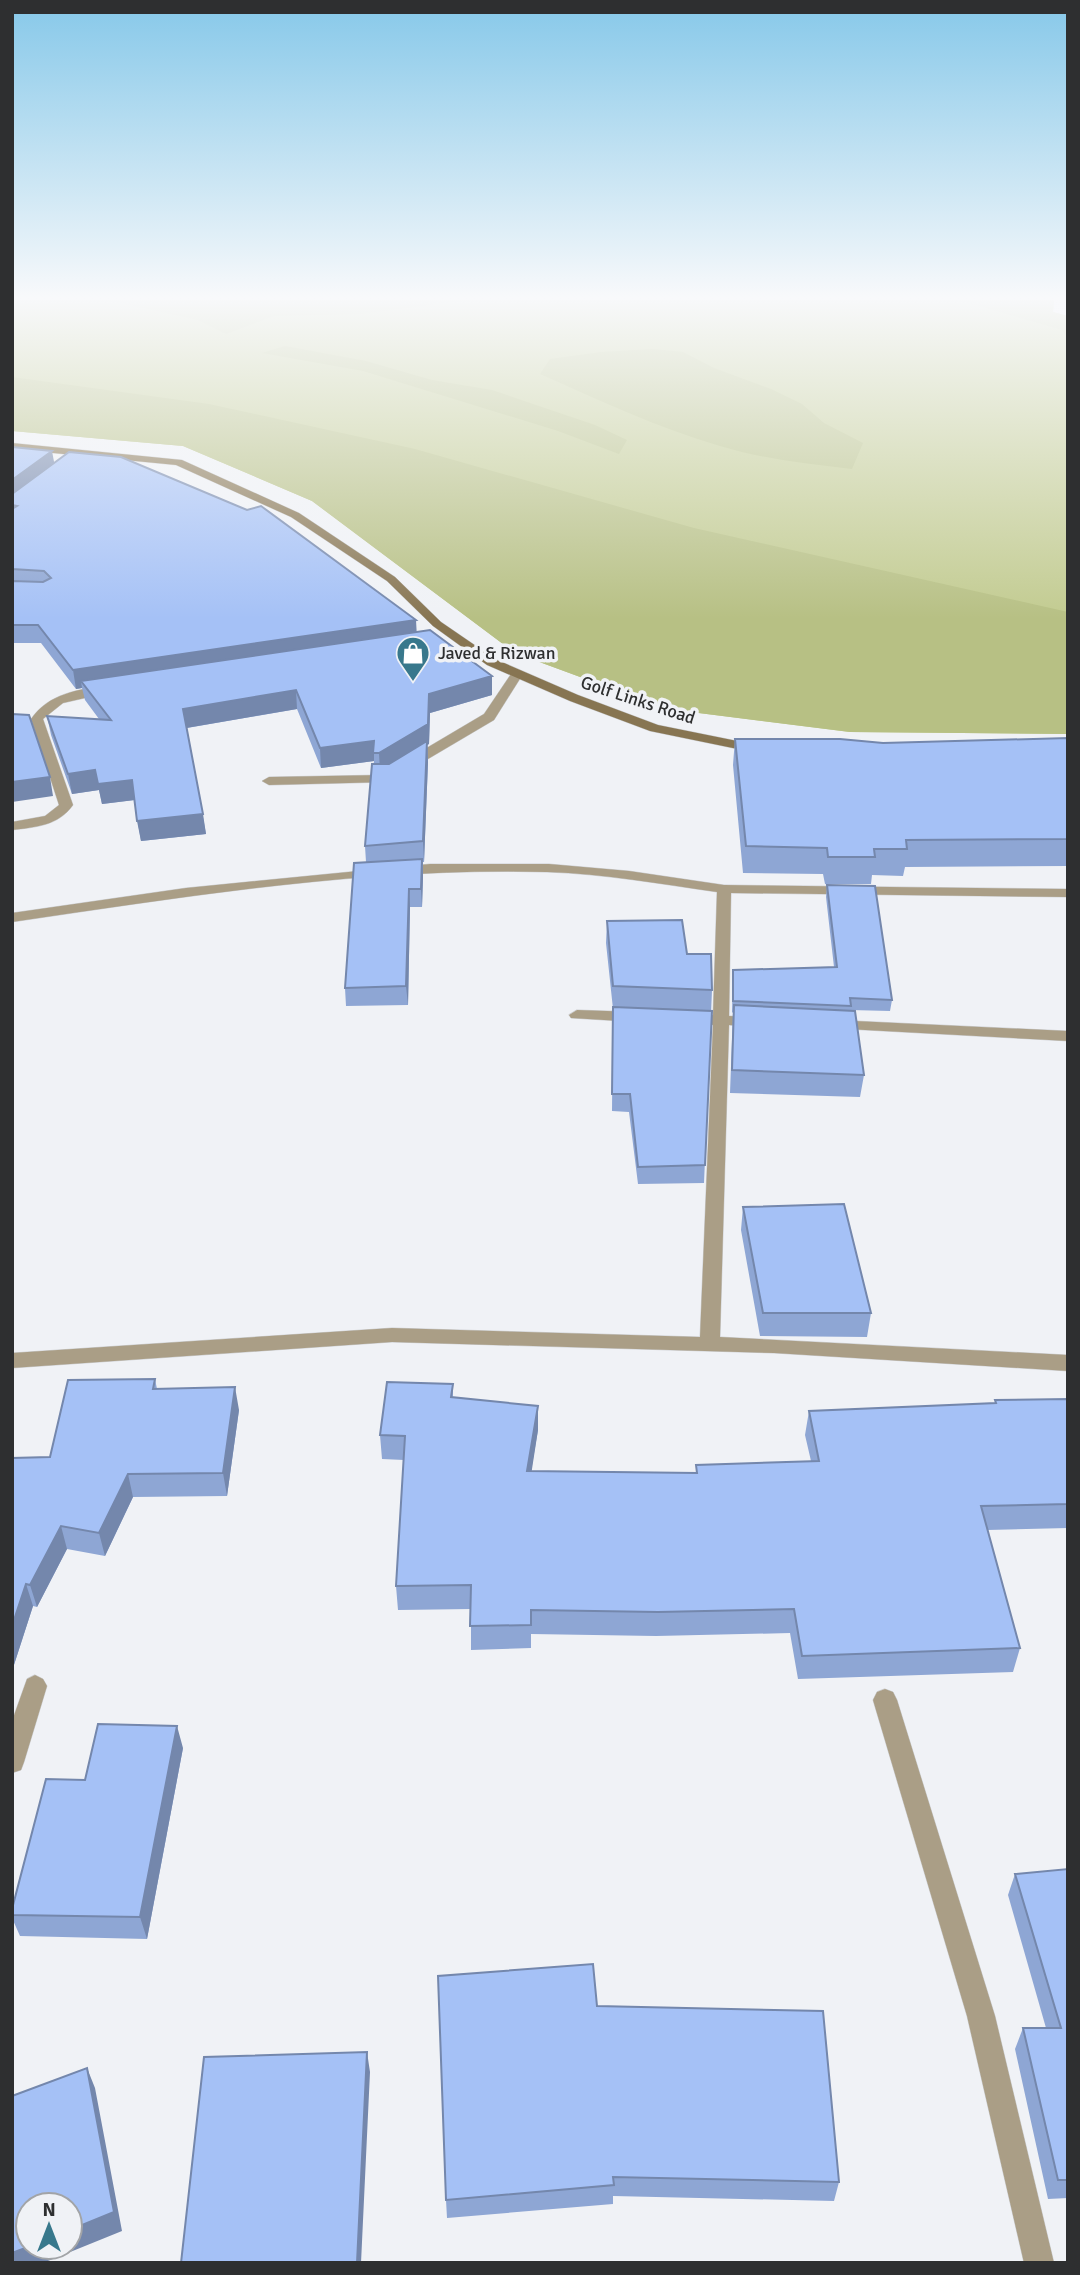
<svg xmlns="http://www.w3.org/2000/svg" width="1080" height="2275" viewBox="0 0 1080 2275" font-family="Signika,sans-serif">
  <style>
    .green { fill: #c2cb90 }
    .forest { fill: #b7c084 }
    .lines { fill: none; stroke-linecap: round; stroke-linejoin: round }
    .street-casing { stroke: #cdcfd2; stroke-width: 1 }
    .secondary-casing { stroke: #cdcfd2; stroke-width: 1 }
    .street { fill: #aa9e86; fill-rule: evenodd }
    .secondary { fill: #877552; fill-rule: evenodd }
    .wall { fill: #8ea6d4 }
    .shaded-wall { fill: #7487ac }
    .building { fill: #a5c1f6; stroke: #7487ac; stroke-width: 2 }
    .labels { text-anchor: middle; stroke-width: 7; stroke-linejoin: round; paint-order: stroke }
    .far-poi-label { font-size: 18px; fill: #2e2f30; stroke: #f0f2f6; text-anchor: start }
    .far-street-label { font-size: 18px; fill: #2e2f30; stroke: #f0f2f6 }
  </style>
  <rect width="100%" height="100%" fill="#f0f2f6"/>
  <!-- green -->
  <path class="green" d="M12,300H1054L1053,312L1068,316V734L850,732L667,709L515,653L312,501L183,446L12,431Z"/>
  <!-- forest -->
  <path class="forest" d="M107,300H468L360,314L274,316L226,334L198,320Z
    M958,300H1054L1053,312L1068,316V339L1062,330Z
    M285,346L366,361L432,380L492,390L595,425L627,440L619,454L558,431L363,371L262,353Z
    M653,349L683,352L714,368L771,389L802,404L824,423L863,443L852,469C808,464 763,459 720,446C658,428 599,400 540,374L550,359L601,352Z
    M12,377L209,404L415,449L694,528L1068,612V734L850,732L667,709L515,653L312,501L183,446L12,431Z"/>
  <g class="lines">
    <defs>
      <path id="street" d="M517,670L523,674L494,720L389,782L269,785L262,781L269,777L381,775L484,714L513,671Z
        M107,685L113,689L111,692L63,703L43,719L73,805C58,826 36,827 12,830V822L45,816L59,805L31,719C49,693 78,690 107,685Z
        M430,864H549L629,871L724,885L1068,889V897L731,893L729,1016L753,1017L761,1022L753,1027L729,1025L720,1337L1068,1355V1371L774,1353L392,1342L12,1368V1353L392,1328L700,1337L713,1025L704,1023L702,1020L704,1017L713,1015L717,892C661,884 604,874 547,872C368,867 189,896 12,922V913L186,888Z
        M577,1010L637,1012L645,1017L637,1022L571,1018L569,1015Z
        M834,1020L1068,1031V1041L828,1028L826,1025L828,1022Z
        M35,1675L43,1679L47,1686L24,1762L21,1770L12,1773V1721L27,1679Z
        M885,1689L893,1692L897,1700L995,2016L1054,2263H1024L967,2016L873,1700L877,1692Z"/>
      <path id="secondary" d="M12,443L182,460L299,513L395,577L441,622L495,659L578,695L658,725L757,745L764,749L757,753L650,731L570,701L487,665L433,626L387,581L291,517L176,465L12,449Z"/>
    </defs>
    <!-- street casing -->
    <use href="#street" class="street-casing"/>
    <!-- secondary casing -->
    <use href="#secondary" class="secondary-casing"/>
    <!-- street -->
    <use href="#street" class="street"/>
    <!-- secondary -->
    <use href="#secondary" class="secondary"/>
  </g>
  <!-- wall -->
  <path class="wall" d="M12,447L54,463L417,633L492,676V695L430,713L429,744L427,745L428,762L424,862H423V876L422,907H410L408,1005L346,1006L345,988L366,862L365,846L374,761L321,768L297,709L187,728L206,834L141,841L134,800L102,804L99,790L72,794L51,735L47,716L99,719L85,700L82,688L76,689L41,643H12Z
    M1068,738V866L905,867L903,876L872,875L871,884H825L823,874L743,873L733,765L735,739L883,743Z
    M827,885L892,1000L890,1011L850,1010L864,1075L860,1097L730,1093L733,1013L732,1012L733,970L834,967L826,897Z
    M607,921L687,954L712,990L704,1183L638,1184L629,1112L612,1111L613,1009L606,943Z
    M743,1207L871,1313L867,1337L760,1336L741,1230Z
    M155,1379L157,1389L239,1410L227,1496L133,1497L105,1556L67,1549L37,1607L33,1606L12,1671V1458L50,1457Z
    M453,1384V1397L538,1430L531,1471L696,1473V1465L811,1461L805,1435L809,1411L995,1403V1400L1068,1399V1528L987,1530L1020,1648L1013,1672L798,1679L790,1633L656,1636L531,1634V1648L471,1650V1609L398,1610L396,1586L404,1460L382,1459L380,1435Z
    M183,1748L147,1939L20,1936L12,1918V1909L85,1780Z
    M1068,1869V2198L1048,2199L1015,2049L1023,2028H1046L1008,1895L1015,1874Z
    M597,2006L839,2182L834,2201L613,2196V2204L447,2218L446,2200Z"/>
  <!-- shaded-wall -->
  <path class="shaded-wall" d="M52,451L55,467L12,499V480Z
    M416,620L417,638L81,681L82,688L76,689L73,670Z
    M492,676V695L430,713L429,744L427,745L428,762L424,862L423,841L380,772L379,753L429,694Z
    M296,690L297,709L186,728L183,709Z
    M374,741V761L321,768L320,748Z
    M95,770L132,780L135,800L102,804L99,790L72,794L68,774Z
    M50,777L53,796L12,802V782Z
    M203,814L206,834L141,841L137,821Z
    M422,859L423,876L422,907L421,889Z
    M409,889L410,907L408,1005L406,986Z
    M235,1387L239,1410L227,1496L223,1473Z
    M538,1406V1430L528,1495L527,1471Z
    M128,1474L133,1497L105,1556L99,1533Z
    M61,1526L67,1549L37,1607L30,1585Z
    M26,1584L33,1606L12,1671V1626Z
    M177,1726L183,1748L147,1939L140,1917Z
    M367,2052L370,2072L361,2263H357Z
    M87,2068L95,2088L122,2231L43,2263H12V2253L28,2247H70V2230Z"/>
  <!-- building -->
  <path class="building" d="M12,447L52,451L12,480Z
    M69,452L121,457L247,510L261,506L416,620L73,670L38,625H12V581L43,582L51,578L44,571L12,569V509L17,506L12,505V494Z
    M430,630L492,676L429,694L428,724L379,753H373L374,741L320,748L296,690L183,709L203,814L137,821L132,780L98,784L95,770L68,774L47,716L111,720L81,681Z
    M12,714L29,715L50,777L12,782Z
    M1068,738V839L906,840L907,849H874L875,857H828L827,848L746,846L735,739H840L883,743Z
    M427,741L423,841L365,846L372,764H389Z
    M422,859L421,889H409L406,986L345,988L354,863Z
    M827,885L875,886L892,1000L850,998L851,1006L733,1001V970L837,967Z
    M682,920L687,954H711L712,990L613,986L607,921Z
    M734,1005L855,1011L864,1075L732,1070Z
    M613,1007L712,1011L705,1165L638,1167L630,1094H612Z
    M844,1204L871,1313H763L743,1207Z
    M155,1379L153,1389L235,1387L223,1473L128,1474L99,1533L61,1526L30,1585L26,1584L12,1626V1458L50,1457L68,1380Z
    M387,1382L453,1384L451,1397L538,1406L527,1471L697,1473L696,1465L819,1461L809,1411L996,1403L995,1400L1068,1399V1504L981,1506L1020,1648L802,1656L794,1609L658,1612L531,1610V1625L470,1626L471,1585L396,1586L405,1436L380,1435Z
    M98,1724L177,1726L140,1917L12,1915V1909L46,1779L85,1780Z
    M1068,1869V2180H1058L1023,2028H1061L1015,1874Z
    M593,1964L597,2006L823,2011L839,2182L613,2177L614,2185L446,2200L438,1976Z
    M367,2052L357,2263H181L204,2057Z
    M87,2068L114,2212L70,2230V2205H28V2247L12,2253V2096Z"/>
  <!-- sky -->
  <linearGradient id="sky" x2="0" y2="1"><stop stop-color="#86c8e9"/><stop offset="0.48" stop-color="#f8f9fb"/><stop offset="1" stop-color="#f8f9fb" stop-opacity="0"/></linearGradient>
  <rect width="1080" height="619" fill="url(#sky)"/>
  <!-- icons -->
  <defs>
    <symbol id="shop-pin" viewBox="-11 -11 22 30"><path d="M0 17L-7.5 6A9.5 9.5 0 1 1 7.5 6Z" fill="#38788c" stroke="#f0f2f6"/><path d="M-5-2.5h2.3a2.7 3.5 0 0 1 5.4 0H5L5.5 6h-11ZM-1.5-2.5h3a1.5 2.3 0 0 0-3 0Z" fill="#fff"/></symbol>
  </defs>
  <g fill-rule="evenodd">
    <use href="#shop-pin" x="394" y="634" width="38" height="52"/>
  </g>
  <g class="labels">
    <!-- far-poi labels -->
    <g class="far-poi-label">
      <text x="438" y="659">Javed &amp; Rizwan</text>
    </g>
    <!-- far-street labels -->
    <g class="far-street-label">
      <text transform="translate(638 700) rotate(18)" y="6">Golf Links Road</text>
    </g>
  </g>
  <!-- border -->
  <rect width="1080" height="2275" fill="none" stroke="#2e2f30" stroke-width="28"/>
  <!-- north arrow -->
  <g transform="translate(49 2226)"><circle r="33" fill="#f0f2f6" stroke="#a2a4a7" stroke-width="2"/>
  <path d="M0-5L12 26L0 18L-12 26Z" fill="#38788c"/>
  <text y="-10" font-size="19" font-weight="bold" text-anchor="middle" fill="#2e2f30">N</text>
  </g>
</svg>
